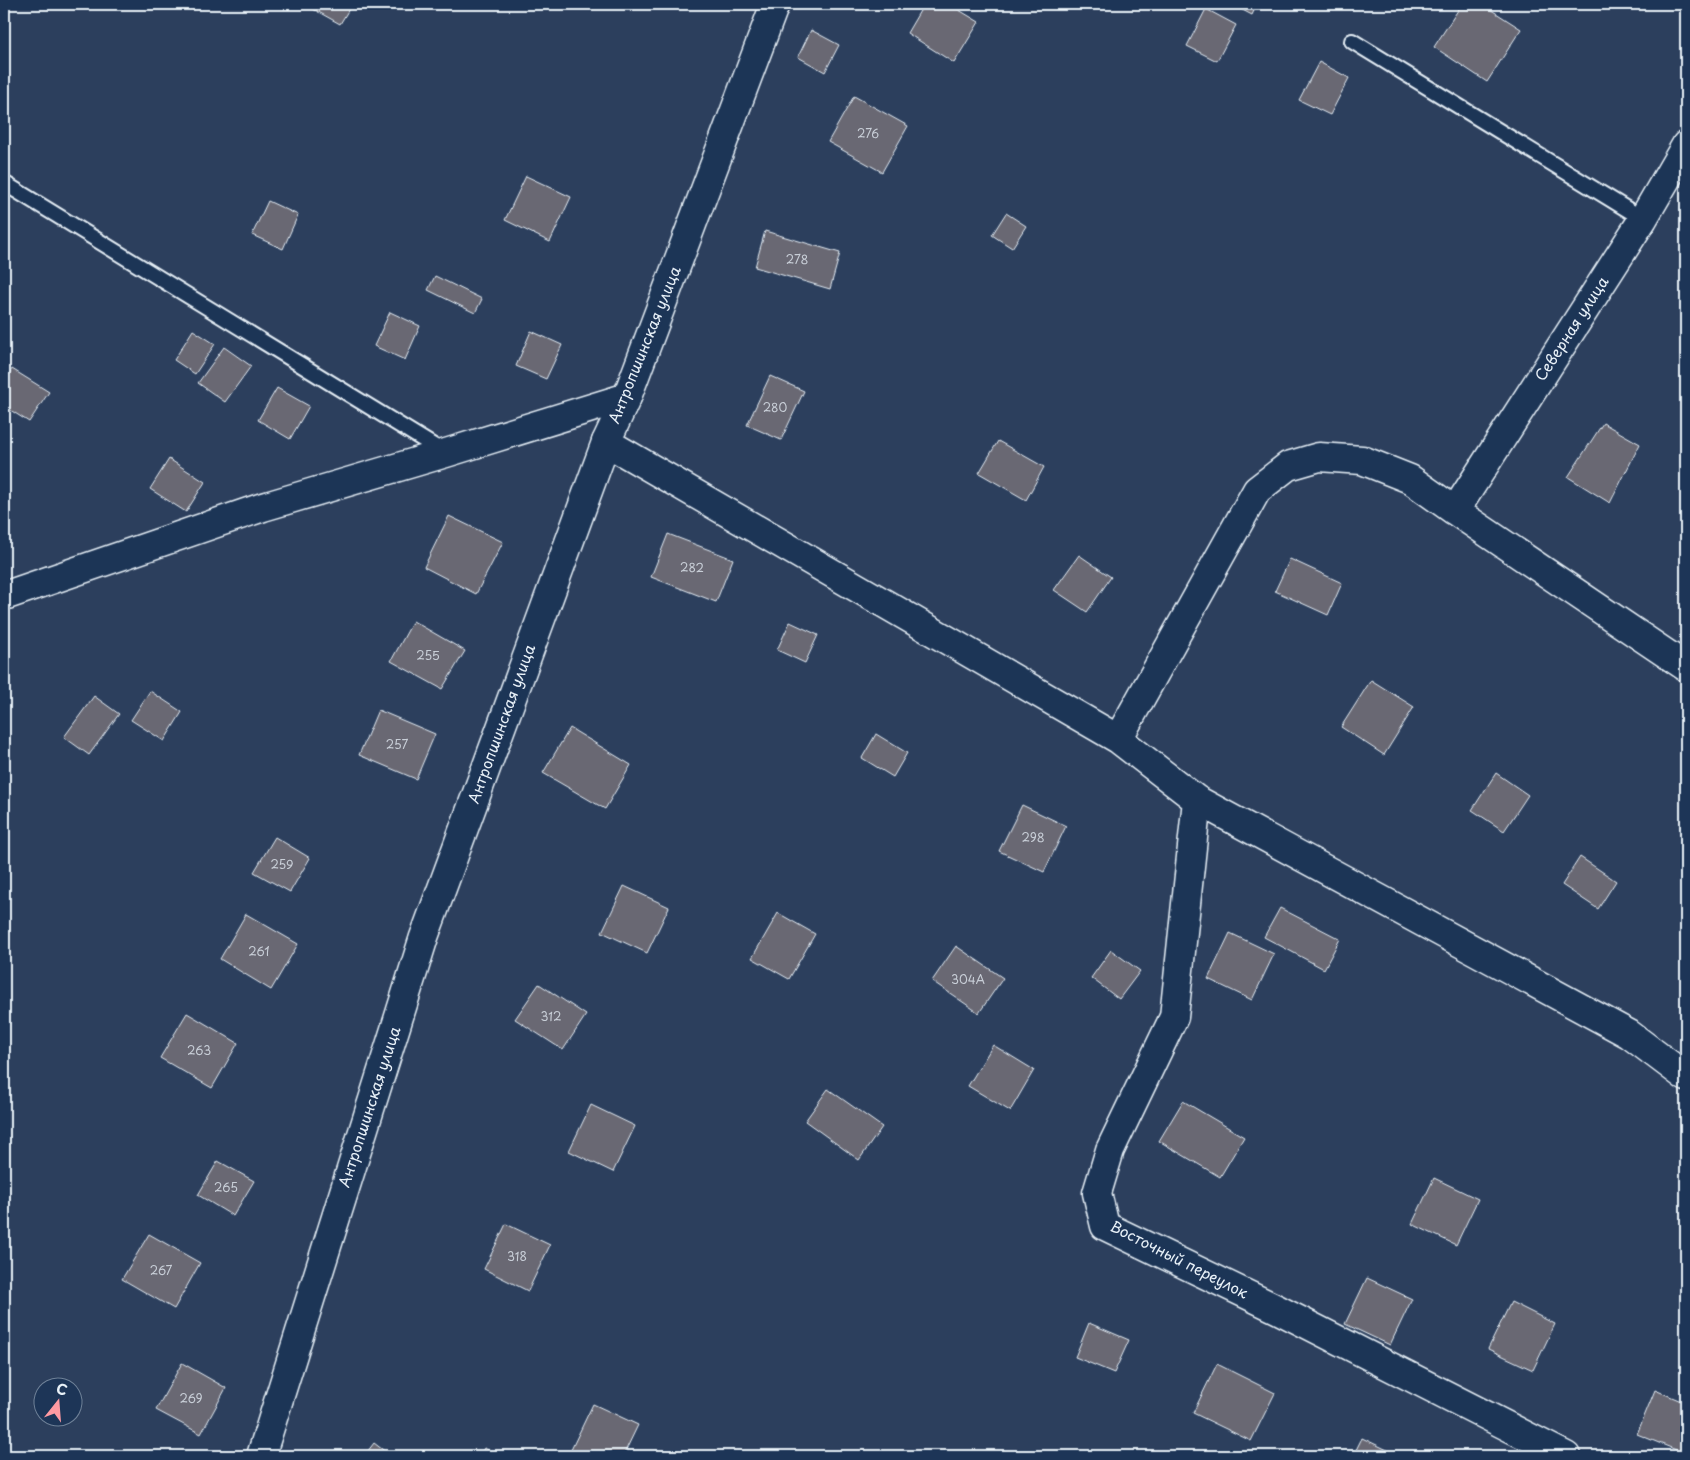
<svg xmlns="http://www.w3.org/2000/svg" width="1690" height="1460" viewBox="0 0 1690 1460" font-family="'Playpen Sans',sans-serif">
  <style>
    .building { fill: #696773; stroke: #e8f1f8 }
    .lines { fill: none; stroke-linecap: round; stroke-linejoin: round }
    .service-casing { stroke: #e8f1f8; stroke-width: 18 }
    .minor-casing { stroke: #e8f1f8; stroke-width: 31 }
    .tertiary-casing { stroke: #e8f1f8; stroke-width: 31 }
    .service { stroke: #1d3557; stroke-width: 14 }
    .minor { stroke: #1d3557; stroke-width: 28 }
    .tertiary { stroke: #1d3557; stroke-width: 28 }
    .labels { text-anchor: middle; stroke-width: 4.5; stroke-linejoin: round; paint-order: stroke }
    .number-label { font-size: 12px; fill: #c8ced7 }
    .street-label { font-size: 15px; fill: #e8f1f8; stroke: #1d3557 }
  </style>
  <rect width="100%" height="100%" fill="#2c3f5d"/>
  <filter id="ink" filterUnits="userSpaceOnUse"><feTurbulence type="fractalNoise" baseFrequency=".02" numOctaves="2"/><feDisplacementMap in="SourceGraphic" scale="10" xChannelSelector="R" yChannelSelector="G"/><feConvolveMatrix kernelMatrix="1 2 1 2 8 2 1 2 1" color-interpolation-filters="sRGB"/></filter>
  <g filter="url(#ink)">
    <!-- building -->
    <path class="building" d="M304,4H352L340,24Z
      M924,4H949L979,22L954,63L907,33Z
      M1231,4H1257L1252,15Z
      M1462,4H1482L1521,29L1487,82L1434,47Z
      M1206,9L1236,25L1217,61L1187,46Z
      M811,30L839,45L825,72L798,57Z
      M1319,62L1349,78L1330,115L1299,100Z
      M854,96L908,126L882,172L828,142Z
      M526,176L571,197L550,242L505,220Z
      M268,201L298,215L283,249L252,235Z
      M1006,213L1026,226L1012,248L992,235Z
      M765,231L840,253L830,289L755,267Z
      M435,276L482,299L475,313L428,290Z
      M390,312L420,326L405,360L374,346Z
      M193,330L215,344L195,374L174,360Z
      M531,331L562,345L546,379L516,366Z
      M224,347L251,366L225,402L198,383Z
      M12,369L49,392L29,422L4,406V382Z
      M770,376L804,391L781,440L747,425Z
      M277,388L309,406L290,439L258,420Z
      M1603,423L1640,444L1610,503L1568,477Z
      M998,441L1044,467L1026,500L979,473Z
      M169,459L205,482L186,512L150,489Z
      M449,516L503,542L476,594L424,567Z
      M668,534L733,559L716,602L651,577Z
      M1079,555L1111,577L1087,612L1054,590Z
      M1290,559L1342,583L1328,615L1275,591Z
      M413,621L465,651L442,689L391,661Z
      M790,622L818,635L805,663L777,650Z
      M1371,680L1414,707L1384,755L1341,727Z
      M150,691L182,712L164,741L131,720Z
      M94,696L119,714L89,755L64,737Z
      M378,710L435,734L416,779L359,755Z
      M570,728L631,765L605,809L543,773Z
      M876,734L907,753L893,777L862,758Z
      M1496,773L1528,795L1504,831L1472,810Z
      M1022,805L1066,826L1044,872L999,851Z
      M275,837L310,858L290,892L254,872Z
      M1580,857L1616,881L1598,909L1562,885Z
      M624,886L669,907L647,953L602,932Z
      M1280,908L1340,939L1324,969L1264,937Z
      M778,913L815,934L789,979L752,958Z
      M246,914L298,944L271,990L220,959Z
      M1230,933L1274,954L1252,1000L1208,979Z
      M956,946L1003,978L979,1013L932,981Z
      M1111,950L1140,971L1119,999L1091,978Z
      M539,984L586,1015L563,1050L515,1019Z
      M187,1013L238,1043L212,1088L160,1058Z
      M993,1045L1034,1070L1010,1111L968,1086Z
      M828,1089L882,1127L859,1160L805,1121Z
      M1183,1101L1244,1137L1220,1177L1159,1141Z
      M591,1105L635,1126L613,1172L569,1151Z
      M218,1161L254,1181L233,1216L198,1195Z
      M1434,1178L1478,1199L1456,1245L1412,1224Z
      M506,1224L550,1245L528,1291L484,1269Z
      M149,1234L200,1263L174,1309L122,1279Z
      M1367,1278L1412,1299L1390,1345L1345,1324Z
      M1511,1302L1555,1324L1533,1370L1488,1349Z
      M1089,1323L1129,1340L1114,1373L1075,1357Z
      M182,1363L226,1388L201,1434L156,1410Z
      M1217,1364L1275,1393L1251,1441L1193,1413Z
      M1655,1390L1686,1403V1454L1637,1434Z
      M593,1404L638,1425L623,1456H584L571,1450Z
      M1362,1438L1400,1456H1353Z
      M374,1443L391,1456H364Z
      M484,1448L501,1456H480Z"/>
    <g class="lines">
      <defs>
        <path id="service" d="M1352,41L1643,219
          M4,183L445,453"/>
        <path id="minor" d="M606,442L1118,739L1197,800L1629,1034L1686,1077
          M1455,511L1643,219L1686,145
          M4,596L263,507L446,453L627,397
          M1118,739L1257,490L1288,466L1319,457L1362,460L1410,479L1455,511L1686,667
          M1197,800L1174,1017L1110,1150L1097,1193L1105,1226L1277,1309L1566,1456"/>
        <path id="tertiary" d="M261,1456L424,937L606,442L627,397L775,4"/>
      </defs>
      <!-- service casing -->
      <use href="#service" class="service-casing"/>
      <!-- minor casing -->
      <use href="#minor" class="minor-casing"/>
      <!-- tertiary casing -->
      <use href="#tertiary" class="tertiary-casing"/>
      <!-- service -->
      <use href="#service" class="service"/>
      <!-- minor -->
      <use href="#minor" class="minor"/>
      <!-- tertiary -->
      <use href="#tertiary" class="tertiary"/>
    </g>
  </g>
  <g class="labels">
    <!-- number labels -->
    <g class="number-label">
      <text x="868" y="138">276</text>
      <text x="797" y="264">278</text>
      <text x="775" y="412">280</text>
      <text x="692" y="572">282</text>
      <text x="428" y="660">255</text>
      <text x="397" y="749">257</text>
      <text x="1033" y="842">298</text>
      <text x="282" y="869">259</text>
      <text x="259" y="956">261</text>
      <text x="968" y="984">304А</text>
      <text x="551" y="1021">312</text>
      <text x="199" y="1055">263</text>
      <text x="226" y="1192">265</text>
      <text x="517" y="1261">318</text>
      <text x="161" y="1275">267</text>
      <text x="191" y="1403">269</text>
    </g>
    <!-- street labels -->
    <g class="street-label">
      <text transform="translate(1572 329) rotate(-57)" y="5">Северная улица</text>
      <text transform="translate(645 345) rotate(-68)" y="5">Антропшинская улица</text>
      <text transform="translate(502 724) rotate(-70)" y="5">Антропшинская улица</text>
      <text transform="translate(370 1107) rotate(-72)" y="5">Антропшинская улица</text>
      <text transform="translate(1179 1260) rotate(27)" y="5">Восточный переулок</text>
    </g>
  </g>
  <!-- margin -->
  <rect width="1690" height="1460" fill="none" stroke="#1d3557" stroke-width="20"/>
  <rect x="10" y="10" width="1670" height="1440" fill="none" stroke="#e8f1f8" stroke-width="2" filter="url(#ink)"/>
  <!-- north arrow -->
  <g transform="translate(58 1402) rotate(17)"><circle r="24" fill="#1d3557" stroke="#6e8097"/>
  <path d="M0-4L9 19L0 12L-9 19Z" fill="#ff9aa2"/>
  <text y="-8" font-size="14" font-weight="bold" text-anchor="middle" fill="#e8f1f8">С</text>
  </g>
</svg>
